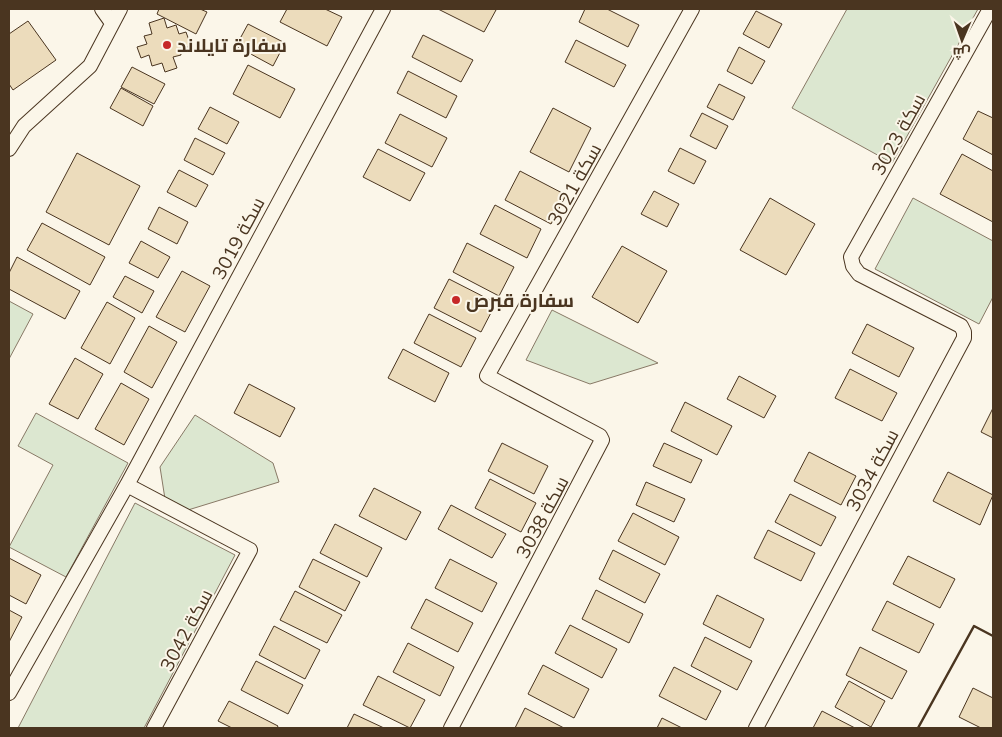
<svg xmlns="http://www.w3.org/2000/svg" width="1002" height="737" viewBox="0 0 1002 737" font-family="Mulish,Cairo,sans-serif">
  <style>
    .green { fill: #dce7d0; stroke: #887966 }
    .building { fill: #ecdcbc; stroke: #4a3520 }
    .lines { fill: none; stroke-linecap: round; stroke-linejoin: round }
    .street-casing { stroke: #4a3520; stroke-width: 16 }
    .street { stroke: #fbf6e9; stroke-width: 14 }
    .wall { stroke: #4a3520; stroke-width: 2.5 }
    .poi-dot { fill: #c62828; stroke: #fbf6e9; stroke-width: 2 }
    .labels { text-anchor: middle; stroke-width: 4; stroke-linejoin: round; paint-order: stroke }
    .poi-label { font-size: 19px; font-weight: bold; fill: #4a3520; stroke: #fbf6e9; text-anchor: start }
    .street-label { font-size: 19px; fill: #4a3520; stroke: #fbf6e9 }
  </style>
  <rect width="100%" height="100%" fill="#fbf6e9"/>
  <!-- green -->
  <path class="green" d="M847,9H978L892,163L792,108Z
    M913,198L993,241V297L979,324L875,269Z
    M9,301L33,314L9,359Z
    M552,310L658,363L590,384L526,360Z
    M36,413L128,463L66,577L9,547L53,465L18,446Z
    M195,415L273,463L279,482L188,510L165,499L160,467Z
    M135,503L235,555L144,728H18Z"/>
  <!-- building -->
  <path class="building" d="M159,9H200L207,12L196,34L157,14Z
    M287,9H325L342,17L327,46L280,22Z
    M438,9H493L496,10L484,32Z
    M585,9H607L639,25L628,47L579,22Z
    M756,11L782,24L769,48L743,34Z
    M164,18L167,28L176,25L179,34L186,32L191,46L180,49L181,55L173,57L177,68L165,72L162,63L152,66L149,55L141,58L137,47L147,44L144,36L152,34L149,23Z
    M28,21L56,60L13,90L9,84V34Z
    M248,24L285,43L273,66L236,46Z
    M423,35L473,60L461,82L412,57Z
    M576,40L626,65L614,87L565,62Z
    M739,47L765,61L752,84L727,71Z
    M248,65L295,89L280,118L233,94Z
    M132,67L165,84L154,104L121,87Z
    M408,71L457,96L446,118L397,93Z
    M719,84L745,97L733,120L707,107Z
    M121,88L153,106L143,126L110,108Z
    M210,107L239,122L227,144L198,129Z
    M553,108L591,128L569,172L530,152Z
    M978,111L993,118V155L963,139Z
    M702,113L728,126L716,149L690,136Z
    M400,114L447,138L432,167L385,143Z
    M195,138L225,153L213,175L184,160Z
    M680,148L706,161L694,184L668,171Z
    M378,149L425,173L410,201L363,177Z
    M77,153L140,186L109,245L46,212Z
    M962,154L993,171V222L940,194Z
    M179,170L208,185L196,207L167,192Z
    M520,171L566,195L551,224L505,200Z
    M654,191L679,204L667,227L641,214Z
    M770,198L815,224L786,275L740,250Z
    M495,205L541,229L527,258L480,234Z
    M159,207L188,222L177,244L148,229Z
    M42,223L105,257L90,285L27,250Z
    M141,241L170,257L158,278L129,263Z
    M467,243L514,267L499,296L453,272Z
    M622,246L667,271L638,323L592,297Z
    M17,257L80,291L65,319L9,289V273Z
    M182,271L210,286L185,332L156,317Z
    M125,276L154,291L142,313L113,297Z
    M449,279L496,303L481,332L434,308Z
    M107,302L135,318L110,364L81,348Z
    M429,314L476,338L461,367L414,343Z
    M867,324L914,348L899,377L852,353Z
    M149,326L177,342L152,388L124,372Z
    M403,349L449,373L435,402L388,378Z
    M75,358L103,374L78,419L49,404Z
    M850,369L897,393L882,421L835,398Z
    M739,376L776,396L764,418L727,399Z
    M121,383L149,399L124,445L95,429Z
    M249,384L295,408L280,437L234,413Z
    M685,402L732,426L717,455L671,431Z
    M993,408V438L981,432Z
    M502,443L548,466L534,494L488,471Z
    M664,443L702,460L691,483L653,466Z
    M809,452L856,476L841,505L794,481Z
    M948,472L993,495L980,525L933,501Z
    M490,479L536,503L521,532L475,508Z
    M646,482L685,499L674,522L636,505Z
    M374,488L421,512L406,540L359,516Z
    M790,494L836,517L821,546L775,522Z
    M451,505L506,534L492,558L438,529Z
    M633,513L679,537L665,565L618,541Z
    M335,524L382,548L367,577L320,553Z
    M768,530L815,553L801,581L754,558Z
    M613,550L660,574L645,603L599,579Z
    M908,556L955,579L940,608L893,584Z
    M9,558L41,575L26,604L9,595Z
    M313,559L360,582L345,611L299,587Z
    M450,559L497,583L482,612L435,588Z
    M596,590L643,614L629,643L582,619Z
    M295,591L342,615L327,643L280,620Z
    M717,595L764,619L750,648L703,624Z
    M426,599L473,623L458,652L411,628Z
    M887,601L934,624L919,653L872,630Z
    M9,610L22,617L9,642Z
    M570,625L617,649L602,678L555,653Z
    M274,626L320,650L305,679L259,655Z
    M705,637L752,661L737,690L691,666Z
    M408,643L454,667L440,696L393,672Z
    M860,647L907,671L892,699L846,675Z
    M256,661L303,685L288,714L241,690Z
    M543,665L589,689L574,718L528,694Z
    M674,667L721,691L706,720L659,696Z
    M378,676L425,700L410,728L363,705Z
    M849,681L885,701L871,727L835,707Z
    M973,688L993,698V728H981L959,717Z
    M229,701L278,726L277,728H232L218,721Z
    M525,708L564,728H515Z
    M822,711L855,728H813Z
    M354,714L384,728H347Z
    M662,718L682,728H657Z"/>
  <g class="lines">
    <defs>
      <path id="street" d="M102,9L112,23
        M9,149L24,126L90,66L120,9
        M127,485L250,550L154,728
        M9,693L127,485L383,9
        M451,728L602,440L600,436L487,376L692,9
        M756,728L964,338V332L961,326L859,274L853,266L851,257L990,9"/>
    </defs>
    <!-- street casing -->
    <use href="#street" class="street-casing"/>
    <!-- street -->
    <use href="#street" class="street"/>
    <!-- wall -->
    <path class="wall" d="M918,728L974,626L993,636"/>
  </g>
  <!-- markers -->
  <g class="poi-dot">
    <circle cx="167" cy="45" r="5"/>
    <circle cx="456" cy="300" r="5"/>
  </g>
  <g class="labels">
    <!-- poi labels -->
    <g class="poi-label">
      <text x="177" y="52">سفارة تايلاند</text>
      <text x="466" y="307">سفارة قبرص</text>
    </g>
    <!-- street labels -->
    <g class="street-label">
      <text transform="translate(898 134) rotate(-61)" y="7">سكة 3023</text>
      <text transform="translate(574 184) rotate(-61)" y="7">سكة 3021</text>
      <text transform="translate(238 238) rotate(-62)" y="7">سكة 3019</text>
      <text transform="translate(872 470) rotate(-62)" y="7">سكة 3034</text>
      <text transform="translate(542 517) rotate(-62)" y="7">سكة 3038</text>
      <text transform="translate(186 630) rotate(-62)" y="7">سكة 3042</text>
    </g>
  </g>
  <!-- border -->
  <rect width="1002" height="737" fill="none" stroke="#4a3520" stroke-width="20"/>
  <!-- north arrow -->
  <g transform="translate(962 40) rotate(182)" stroke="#fbf6e9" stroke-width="4" paint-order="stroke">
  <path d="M0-4L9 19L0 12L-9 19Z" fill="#4a3520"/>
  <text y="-8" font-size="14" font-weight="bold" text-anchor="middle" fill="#4a3520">ش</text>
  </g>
</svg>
